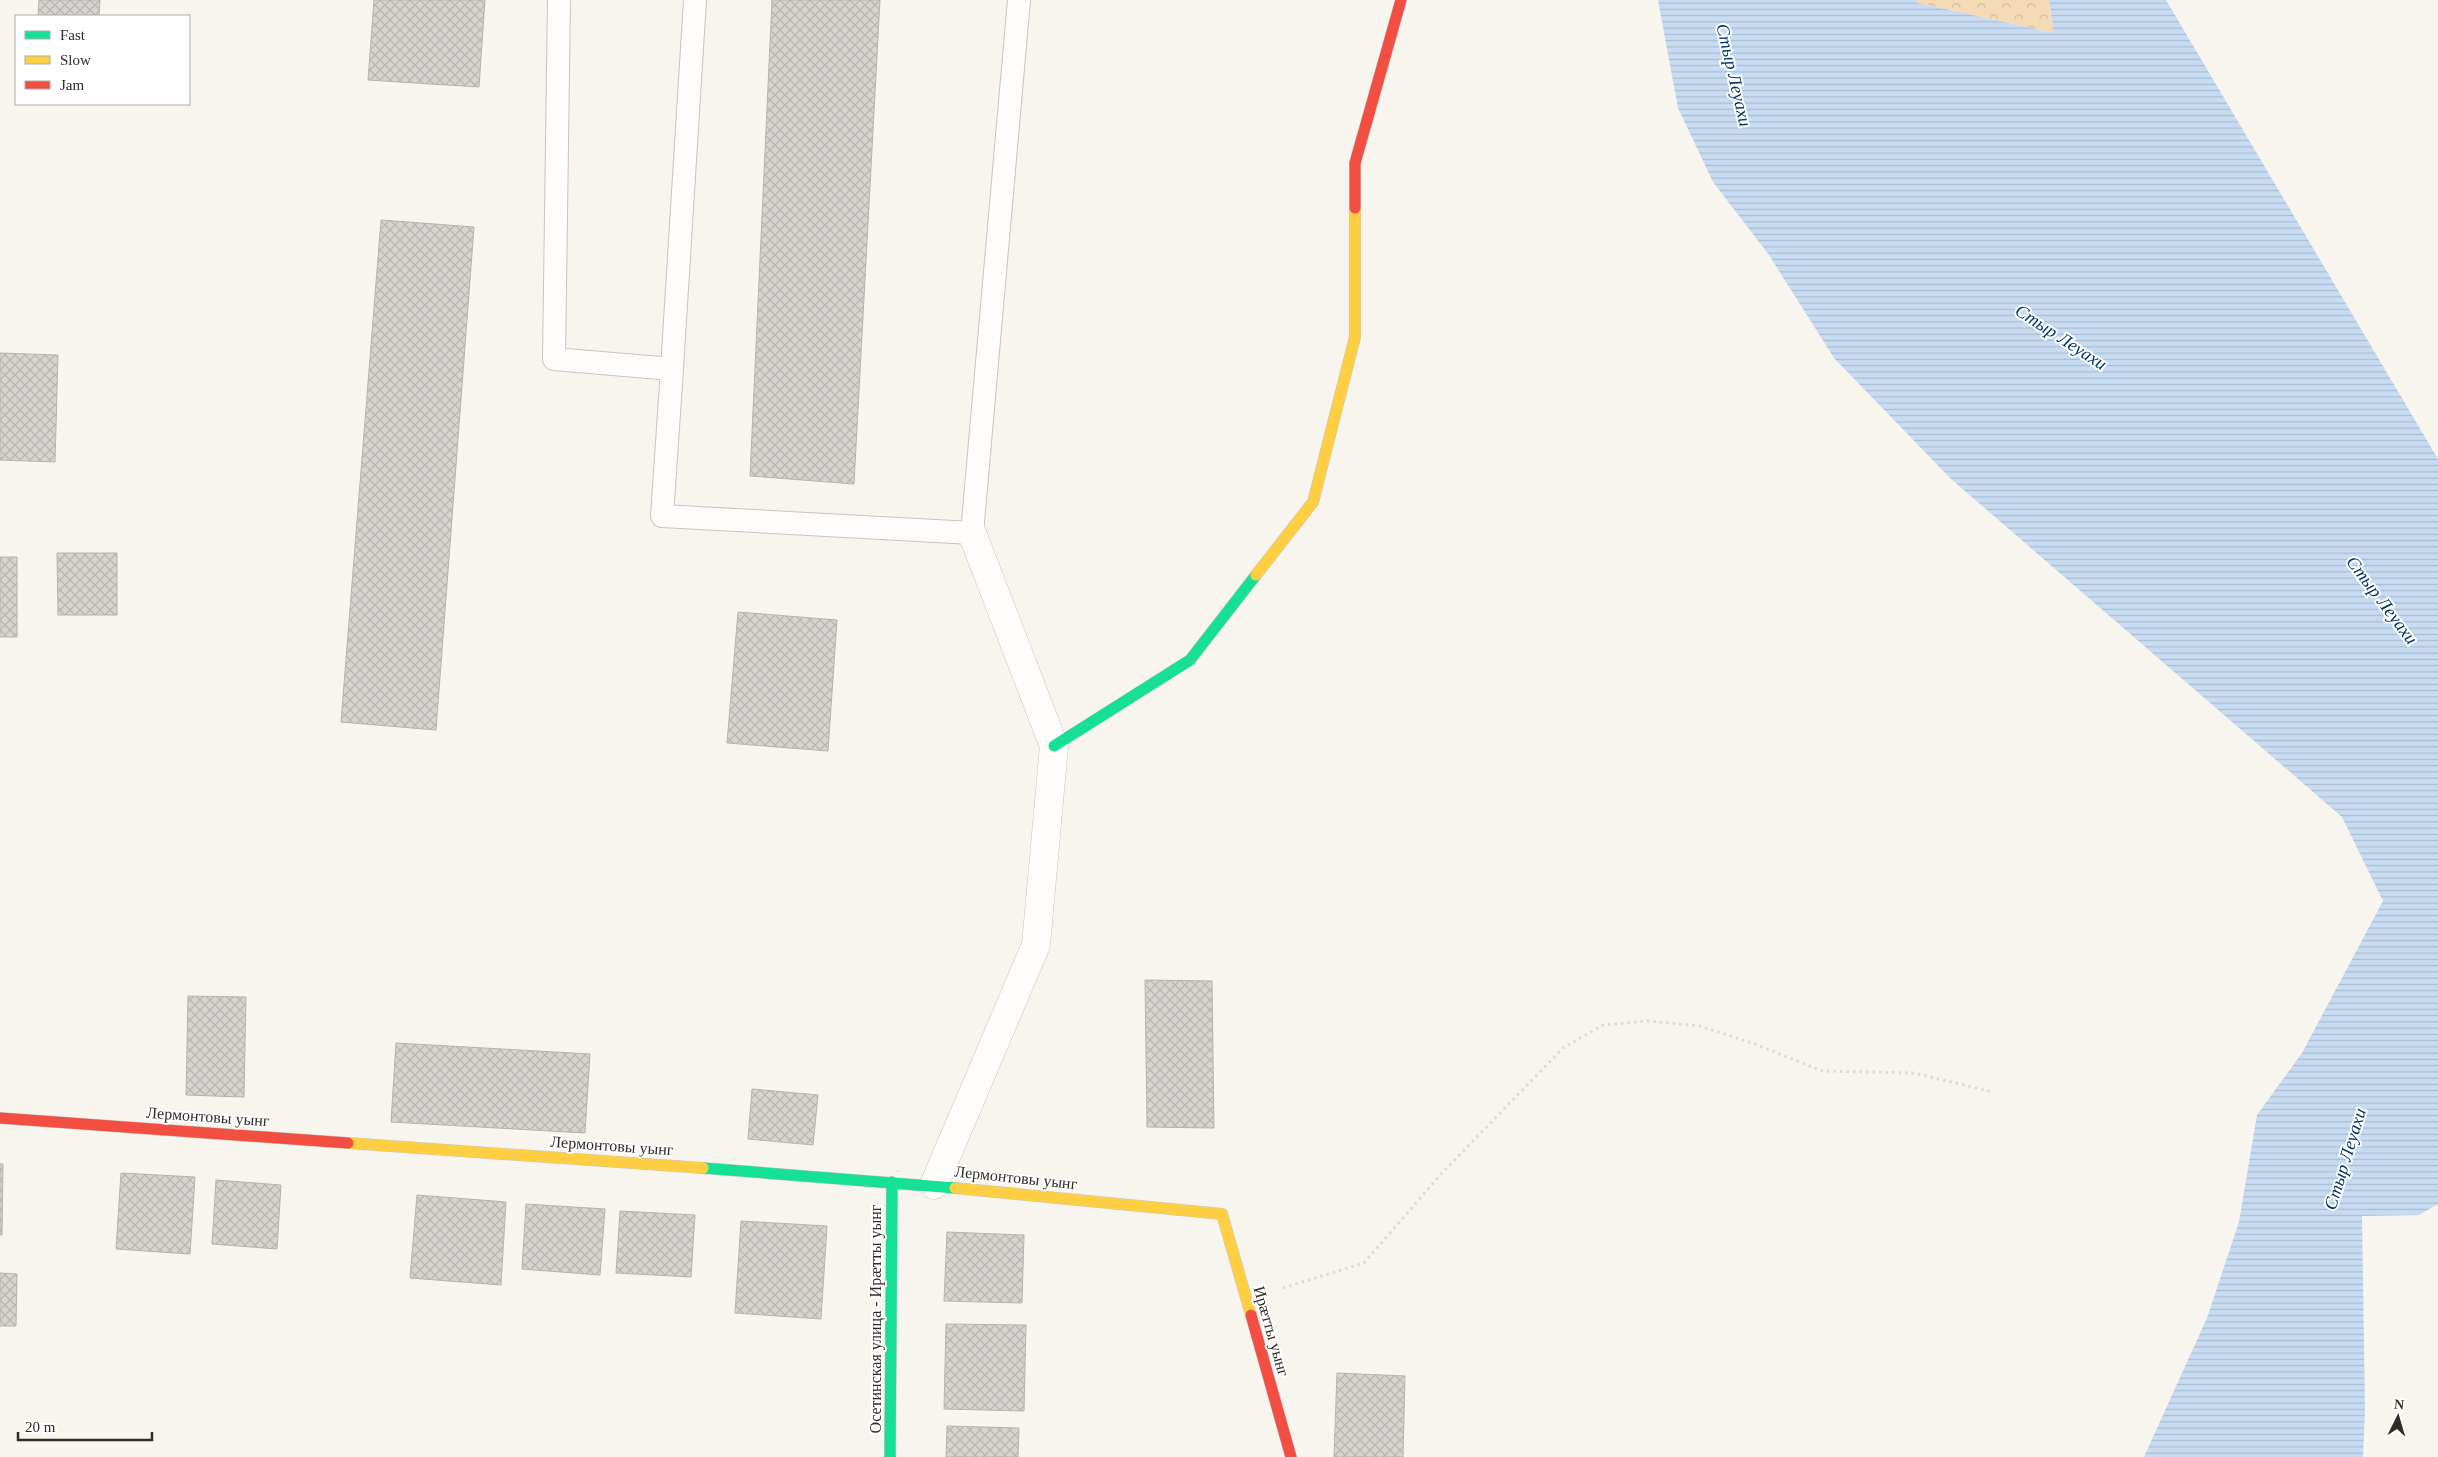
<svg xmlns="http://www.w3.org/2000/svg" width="2438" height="1457" viewBox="0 0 2438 1457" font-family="'Times New Roman',serif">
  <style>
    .forest { fill: url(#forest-crowns) }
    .water { fill: url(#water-rules) }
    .building { fill: url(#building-cross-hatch); stroke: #b6b3af }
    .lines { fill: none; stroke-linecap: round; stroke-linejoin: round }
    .lane-casing { stroke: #c8c5c0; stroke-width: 24 }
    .street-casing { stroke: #c8c5c0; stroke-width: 29 }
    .fast-casing { stroke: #c8c5c0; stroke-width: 12 }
    .slow-casing { stroke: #c8c5c0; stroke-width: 12 }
    .jam-casing { stroke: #c8c5c0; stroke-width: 12 }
    .path { stroke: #dcdbda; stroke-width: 3; stroke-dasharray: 2.5 4; stroke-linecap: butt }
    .lane { stroke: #fefdfc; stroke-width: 22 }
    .street { stroke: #fefdfc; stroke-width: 28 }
    .fast { stroke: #16e098; stroke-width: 11 }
    .slow { stroke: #ffcf43; stroke-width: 11 }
    .jam { stroke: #f24e42; stroke-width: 11 }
    .labels { text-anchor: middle; stroke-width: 4; stroke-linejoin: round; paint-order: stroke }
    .street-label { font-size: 16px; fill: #302d29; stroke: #fff }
    .water-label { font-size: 18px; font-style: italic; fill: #003467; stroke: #fff }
  </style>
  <defs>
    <pattern id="forest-crowns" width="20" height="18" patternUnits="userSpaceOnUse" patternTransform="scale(1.25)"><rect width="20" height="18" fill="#f4dbb5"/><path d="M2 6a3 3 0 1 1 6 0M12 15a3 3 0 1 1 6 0" fill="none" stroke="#d2bc9c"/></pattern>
    <pattern id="water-rules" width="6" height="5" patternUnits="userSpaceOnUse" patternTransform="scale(1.25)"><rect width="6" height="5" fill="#c7dbf2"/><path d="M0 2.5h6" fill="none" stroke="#abbcd0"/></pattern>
    <pattern id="building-cross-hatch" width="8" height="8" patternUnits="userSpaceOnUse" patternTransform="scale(1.25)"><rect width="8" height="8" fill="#d6d4cf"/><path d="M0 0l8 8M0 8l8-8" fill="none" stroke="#b8b6b2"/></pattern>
  </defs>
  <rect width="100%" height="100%" fill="#f8f4ee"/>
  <!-- forest -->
  <path class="forest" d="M1916,0H2049L2054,33L1918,3Z"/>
  <!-- water -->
  <path class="water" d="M1658,0H1916L1918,3L2054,33L2049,0H2166L2438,459V1204L2419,1215L2362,1216L2365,1411L2363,1457H2144L2207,1318L2239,1222L2257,1115L2302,1053L2383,901L2342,817L1951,479L1834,358L1769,255L1713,182L1678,108Z"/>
  <!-- building -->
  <path class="building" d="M39,0H100L99,16H38Z
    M374,0H485L479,87L368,80Z
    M772,0H880L854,484L750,476Z
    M381,220L474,227L436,730L341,722Z
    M0,353L58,355L55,462L0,460Z
    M57,553H117V615H58Z
    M0,557H17V637H0Z
    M738,612L837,620L828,751L727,743Z
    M1145,980L1212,981L1214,1128L1147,1127Z
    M188,996L246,997L244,1097L186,1095Z
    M396,1043L590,1054L585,1133L391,1122Z
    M752,1089L818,1095L813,1145L748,1139Z
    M0,1164H3L2,1235H0Z
    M121,1173L195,1177L190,1254L116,1249Z
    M216,1180L281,1185L277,1249L212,1244Z
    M417,1195L506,1202L501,1285L410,1278Z
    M526,1204L605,1209L600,1275L522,1269Z
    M620,1211L695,1215L691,1277L616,1273Z
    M741,1221L827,1226L821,1319L735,1313Z
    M947,1232L1024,1235L1022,1303L944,1301Z
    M0,1273L17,1274L16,1326H0Z
    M946,1324L1026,1325L1024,1411L944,1409Z
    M1337,1373L1405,1376L1403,1457H1334Z
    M947,1426L1019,1428L1018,1457H946Z"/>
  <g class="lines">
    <defs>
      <path id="lane" d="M559,0L554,359L672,369L662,516L972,533L1019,0
        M672,369L695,0"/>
      <path id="street" d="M934,1185L1036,945L1054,746L972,533"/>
      <path id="fast" d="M1054,746L1190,660L1256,575
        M703,1168L955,1188
        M890,1457L892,1182"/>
      <path id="slow" d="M1256,575L1313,502L1355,337V208
        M348,1143L703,1168
        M955,1188L1222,1214L1251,1315"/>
      <path id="jam" d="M1355,208V163L1401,0
        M0,1118L348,1143
        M1251,1315L1291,1457"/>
    </defs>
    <!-- lane casing -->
    <use href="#lane" class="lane-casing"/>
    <!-- street casing -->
    <use href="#street" class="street-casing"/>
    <!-- fast casing -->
    <use href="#fast" class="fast-casing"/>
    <!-- slow casing -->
    <use href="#slow" class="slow-casing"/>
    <!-- jam casing -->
    <use href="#jam" class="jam-casing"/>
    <!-- path -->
    <path class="path" d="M1283,1288L1364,1263L1442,1173L1563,1048L1603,1025L1648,1021L1700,1026L1755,1044L1822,1071L1914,1073L1993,1092"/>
    <!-- lane -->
    <use href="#lane" class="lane"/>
    <!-- street -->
    <use href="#street" class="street"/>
    <!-- fast -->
    <use href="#fast" class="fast"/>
    <!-- slow -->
    <use href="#slow" class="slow"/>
    <!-- jam -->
    <use href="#jam" class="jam"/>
  </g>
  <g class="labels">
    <!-- street labels -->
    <g class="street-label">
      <text transform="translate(208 1116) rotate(4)" y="6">Лермонтовы уынг</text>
      <text transform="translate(612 1145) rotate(4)" y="6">Лермонтовы уынг</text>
      <text transform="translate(1016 1177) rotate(6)" y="6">Лермонтовы уынг</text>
      <text transform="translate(875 1319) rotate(-90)" y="6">Осетинская улица - Ирæтты уынг</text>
      <text transform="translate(1272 1331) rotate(74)" y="6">Ирæтты уынг</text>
    </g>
    <!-- water labels -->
    <g class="water-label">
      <text transform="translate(1734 75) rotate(77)" y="6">Стыр Леуахи</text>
      <text transform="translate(2061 337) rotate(33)" y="6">Стыр Леуахи</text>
      <text transform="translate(2382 600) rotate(53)" y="6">Стыр Леуахи</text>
      <text transform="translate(2345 1159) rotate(-73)" y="6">Стыр Леуахи</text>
    </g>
  </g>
  <!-- legend -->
  <rect x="15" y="15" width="175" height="90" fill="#ffffff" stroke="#acaba9"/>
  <rect x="25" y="31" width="25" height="8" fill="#16e098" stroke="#acaba9"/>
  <text x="60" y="40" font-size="15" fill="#302d29">Fast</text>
  <rect x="25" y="56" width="25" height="8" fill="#ffcf43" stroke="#acaba9"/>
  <text x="60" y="65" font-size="15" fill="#302d29">Slow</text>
  <rect x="25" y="81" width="25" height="8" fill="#f24e42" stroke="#acaba9"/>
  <text x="60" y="90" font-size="15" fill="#302d29">Jam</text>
  <!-- north arrow -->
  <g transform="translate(2398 1417) rotate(5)" stroke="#ffffff" stroke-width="4" paint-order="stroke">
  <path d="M0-4L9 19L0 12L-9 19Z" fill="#302d29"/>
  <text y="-8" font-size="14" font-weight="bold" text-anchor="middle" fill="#302d29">N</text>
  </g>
  <!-- scale -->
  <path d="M18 1432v8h134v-8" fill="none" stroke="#302d29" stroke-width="2.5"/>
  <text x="25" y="1432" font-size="15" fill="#302d29" stroke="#ffffff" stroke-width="4" paint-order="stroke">20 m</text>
</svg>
